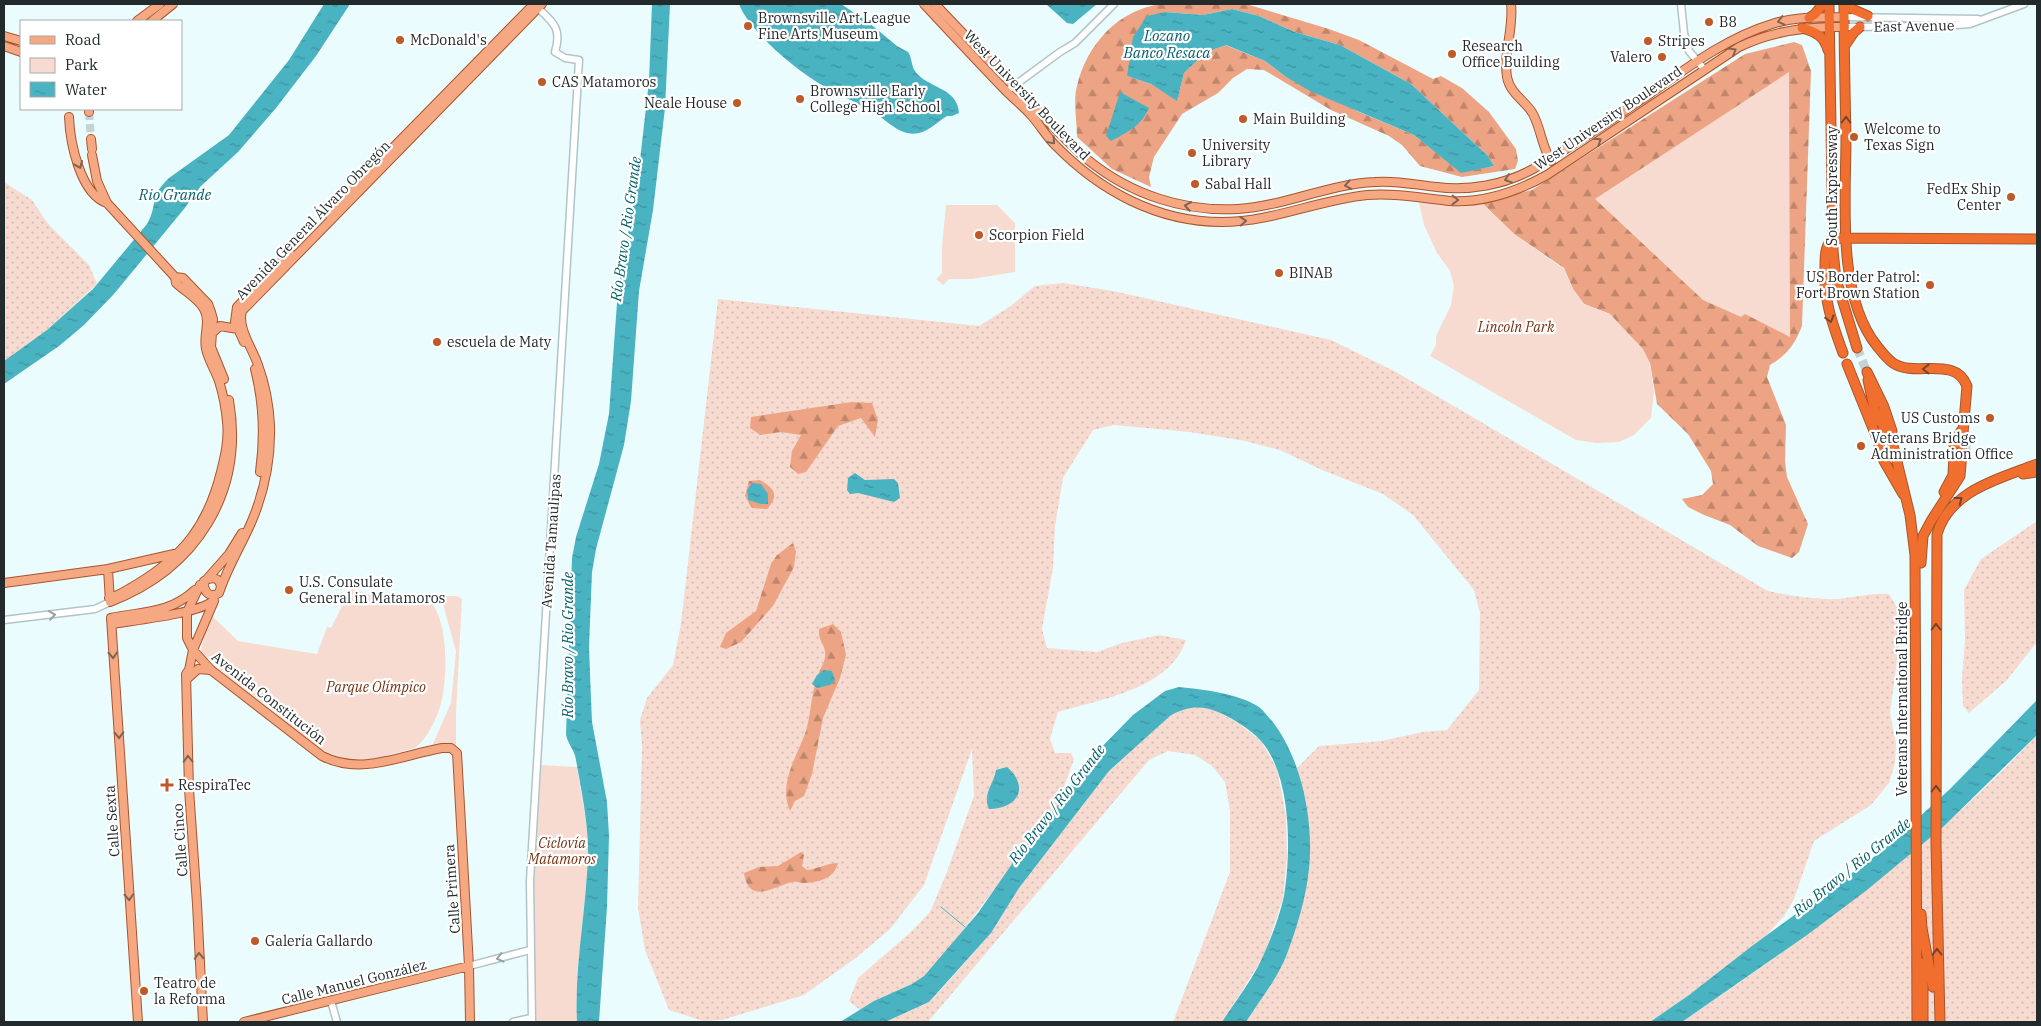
<svg xmlns="http://www.w3.org/2000/svg" width="2041" height="1026" viewBox="0 0 2041 1026" font-family="'IBM Plex Serif',serif">
  <style>
    .grass { fill: url(#grass-dots) }
    .forest { fill: url(#forest-firs); fill-rule: evenodd }
    .park { fill: #f7dbd0 }
    .water { fill: url(#water-ripples) }
    .lines { fill: none; stroke-linecap: round; stroke-linejoin: round }
    .stream { stroke: #4ab3c2; stroke-width: 1 }
    .major-tunnel { stroke: #c3d2d4; stroke-width: 8; stroke-dasharray: 8 4; stroke-linecap: butt }
    .highway-tunnel { stroke: #c3d2d4; stroke-width: 9; stroke-dasharray: 9 4.5; stroke-linecap: butt }
    .minor-casing { stroke: #b1c4c7; stroke-width: 9 }
    .major-casing { stroke: #a8562d; stroke-width: 10 }
    .highway-casing { stroke: #a8562d; stroke-width: 11 }
    .minor { stroke: #fff; stroke-width: 6 }
    .major { stroke: #f6a882; stroke-width: 8 }
    .highway { stroke: #f06e2e; stroke-width: 9 }
    .oneway { stroke: #816352 }
    .oneway2 { stroke: #74452c }
    .oneway3 { stroke: #9c9fa0 }
    .poi-dot { fill: #be5928; stroke: #fff; stroke-width: 2 }
    .labels { text-anchor: middle; stroke-width: 4.5; stroke-linejoin: round; paint-order: stroke }
    .poi-label { font-size: 14px; fill: #222a2b; stroke: #fff; text-anchor: start }
    .street-label { font-size: 14px; fill: #222a2b; stroke: #fff }
    .park-label { font-size: 14px; font-style: italic; fill: #753313; stroke: #fff }
    .water-label { font-size: 15px; font-style: italic; fill: #005f6a; stroke: #fff }
  </style>
  <defs>
    <pattern id="grass-dots" width="8" height="8" patternUnits="userSpaceOnUse" patternTransform="scale(1.25)"><rect width="8" height="8" fill="#f7dbd0"/><path d="M2 2h.1M6 6h.1" fill="none" stroke="#d3bcb3" stroke-width="1.8" stroke-linecap="round"/></pattern>
    <pattern id="forest-firs" width="22" height="20" patternUnits="userSpaceOnUse" patternTransform="scale(1.25)"><rect width="22" height="20" fill="#eda484"/><path d="M5 1l3.5 6h-7zM16 11l3.5 6h-7z" fill="#c0866c"/></pattern>
    <pattern id="water-ripples" width="26" height="14" patternUnits="userSpaceOnUse" patternTransform="scale(1.25)"><rect width="26" height="14" fill="#4ab3c2"/><path d="M2 4q2-2 4 0t4 0M15 11q2-2 4 0t4 0" fill="none" stroke="#3d929e"/></pattern>
  </defs>
  <rect width="100%" height="100%" fill="#ebfcfe"/>
  <!-- grass -->
  <path class="grass" d="M4,182L32,200L48,224L89,265L97,284L47,330L4,361Z
    M1064,283L1118,292L1331,340L1396,372L1768,591C1791,596 1815,600 1839,599C1856,597 1872,593 1889,594L1898,609L1900,639L1890,713L1896,744L1895,763L1889,783L1871,805L1814,841L1794,899L1784,916L1763,939L1689,995L1650,1022H1246C1260,1001 1275,979 1286,956C1290,948 1291,939 1294,931C1314,874 1312,825 1297,768L1319,746L1382,741L1423,732L1447,730L1479,690L1480,613L1474,590L1413,515L1383,494L1322,470L1280,450L1245,441L1190,432L1114,425L1093,430L1063,478L1055,526L1053,568L1042,629L1047,648L1097,652L1122,643L1159,635L1186,640C1170,689 1101,699 1058,712L1050,739L1055,753H1071L1074,759L1057,806L958,937L924,976L912,984L860,1010L849,1001L858,978L911,932L930,912L945,877L974,796L972,749L924,885L890,929L857,957L804,995L722,1020L703,1021L669,1010L645,950L638,908L642,747L640,720L647,698L673,665L681,624L718,299L979,326L1008,308L1035,286Z
    M2037,521V642L2006,681L1969,713L1963,706L1962,679L1965,640L1964,590L1981,559Z
    M1192,707H1202L1217,711L1241,725L1261,741L1277,769L1286,816L1287,858L1283,898L1264,956L1222,1022H1173L1230,872V811L1225,782L1212,766L1195,755L1168,751L1149,760L928,1022H885L929,1002L947,983L991,933L1019,888L1109,771L1170,716L1180,710Z
    M2037,735V1022H1682C1808,936 1933,847 2037,735Z"/>
  <!-- forest -->
  <path class="forest" d="M1161,4H1246L1329,29L1359,40L1433,79L1441,76L1462,88L1489,112L1516,149L1518,161L1515,169L1462,177L1420,166L1402,145L1389,136L1331,110L1264,70L1247,69L1233,78L1218,93L1182,114L1154,157L1149,177L1151,187L1112,169L1077,137C1077,122 1073,99 1077,86C1087,44 1118,10 1161,4ZM1232,9L1259,16L1295,32L1340,45L1411,84L1488,156L1494,166L1461,172L1414,135L1359,112L1286,77L1265,61L1225,45L1206,52L1184,73L1177,100L1151,84L1127,76L1165,12L1203,15Z
    M1794,42L1802,45L1811,71L1802,326C1795,344 1787,355 1770,365L1767,377L1786,425L1785,461L1787,477L1808,524L1799,552L1792,558L1758,546L1730,525L1704,515L1688,507L1682,499L1702,495L1713,484L1711,471L1688,434L1657,404L1650,363L1610,314L1584,304L1573,289L1564,268L1514,234L1482,203L1532,190L1745,54Z
    M852,402L872,403L878,420L875,437L861,418L838,426L806,472L798,474L790,467L792,451L801,435L781,432L760,435L750,428L751,417Z
    M760,480C774,488 780,495 767,509L752,508L745,496L749,481Z
    M793,543L796,551L794,567L773,606L741,642L726,649L720,647L726,633L756,611L771,564L777,555Z
    M833,624L841,632L846,655L840,678L823,718L812,774L804,796L795,801L790,811C778,783 797,757 806,731C811,714 811,695 817,678C819,671 824,664 825,657C827,645 818,643 819,629Z
    M801,852L804,855L802,866L807,870C818,869 827,863 838,863C837,866 835,871 833,873C827,880 813,883 804,883C801,883 796,881 793,882C775,885 749,907 744,873L759,867L778,866Z"/>
  <!-- park -->
  <path class="park" d="M1789,72L1790,337L1745,314L1741,317L1703,300L1595,199Z
    M1419,202L1457,205L1482,203L1514,234L1564,269L1573,289L1584,304L1610,314L1643,349L1650,363L1654,392L1651,418L1634,435L1619,442L1596,443L1576,440L1430,356L1436,345V336L1451,305L1454,286L1450,271L1437,253L1424,225Z
    M946,205H997L1015,223V272L972,279H949L943,285L936,279L942,273V247Z
    M351,588L370,595L424,598C451,609 448,687 439,710C435,722 425,741 415,748C393,753 366,764 343,759C315,752 288,722 266,705C243,688 220,672 201,651L207,622L212,616L238,641L317,654L327,627L331,628Z
    M442,596H457L462,599L456,712V747L446,744L432,746L451,703L456,651L443,604L440,598Z
    M541,765L577,767C581,795 588,823 588,851C587,908 574,965 577,1022H535L534,882Z"/>
  <!-- water -->
  <path class="water" d="M324,4H350L316,56L276,108L238,152L201,186L184,209L114,294L84,325L59,346L4,384V361L47,330L93,289L147,224C153,214 153,206 156,195C159,188 164,183 169,178L229,135L289,60Z
    M652,4H670L665,108L653,210L639,291L631,401L624,445L596,549L592,572L589,647L591,699L592,722L607,802L609,836L607,907L599,1022H577C574,965 587,908 588,851C588,821 581,789 576,760C575,751 568,744 566,735L572,558L576,537L599,464L609,414L618,289L638,178L649,81Z
    M739,4H841L868,22L897,46L908,52C912,57 911,65 915,71C926,88 958,87 959,113L952,116H947C934,124 924,137 907,133C894,130 883,117 871,111C855,101 836,94 820,84C795,69 749,31 739,4Z
    M1046,4H1097L1073,24L1067,23Z
    M1232,9L1259,16L1295,32L1340,45L1411,84L1488,156L1494,166L1461,173L1414,135L1310,91L1286,77L1265,61L1226,45L1206,52L1184,73L1177,101L1151,84L1127,76L1133,37L1147,16L1165,12L1203,15Z
    M1120,92L1149,108C1141,126 1128,132 1111,141L1106,136Z
    M855,473L865,480L894,479L898,483L900,498L894,502L858,493L850,494L847,490L848,478Z
    M752,483L761,484L768,494V504H761L748,500L747,490Z
    M824,670L832,671L835,680L830,685L817,688L812,684L817,675Z
    M1179,687C1202,689 1240,694 1259,707C1264,711 1268,717 1272,721C1302,759 1314,822 1309,869C1306,898 1297,927 1287,954C1278,978 1260,1000 1246,1022H1222C1236,1000 1254,978 1264,954C1272,936 1280,915 1284,896C1291,853 1292,776 1261,741C1255,734 1245,727 1237,722C1213,708 1196,701 1170,716L1109,771L1019,888L991,933L929,1002L885,1022H840L874,1001L912,984L924,976L978,913L1014,861L1057,806L1088,761L1133,715L1165,691Z
    M2037,700V735L1943,827L1867,890L1807,935L1682,1022H1650L1689,995L1752,946L1882,851L1950,789Z
    M1007,767C1030,787 1018,809 989,809C982,794 994,784 996,770Z"/>
  <g class="lines">
    <!-- stream -->
    <path class="stream" d="M941,907L965,927"/>
    <!-- major-tunnel -->
    <path class="major-tunnel" d="M89,112L91,139"/>
    <!-- highway-tunnel -->
    <path class="highway-tunnel" d="M1857,348L1867,372
      M1885,433L1888,442
      M1966,445V452"/>
    <defs>
      <path id="minor" d="M1681,4L1684,33L1689,51L1704,69
        M1844,17L1978,19
        M1845,27L1944,26L1970,24L2024,4
        M1007,91L1060,52L1075,43L1114,4
        M4,620L95,609L110,602
        M469,966L530,950
        M331,1001L337,1022
        M513,1022L531,1018
        M532,1022L530,881L579,60L565,58L555,52C562,29 554,23 538,8"/>
      <path id="major" d="M924,4C951,33 979,63 1007,92C1015,100 1024,107 1031,115C1040,125 1046,136 1055,145C1100,191 1157,222 1222,222C1272,222 1318,200 1367,195C1395,193 1422,198 1450,201C1484,203 1518,191 1547,175L1739,47C1772,31 1809,26 1845,27
        M935,4C968,39 1002,74 1036,109C1053,126 1069,144 1088,160C1130,194 1183,212 1238,209C1285,206 1328,184 1375,182C1396,180 1416,185 1437,187C1469,191 1504,185 1533,169C1573,146 1612,119 1651,93C1688,67 1728,37 1772,24C1796,16 1820,18 1844,17
        M1511,4C1514,28 1503,53 1507,77C1510,94 1526,101 1533,114C1541,129 1542,147 1551,161
        M137,21L160,4
        M152,21L173,4
        M4,36L21,41
        M4,46L21,52
        M89,109V112
        M69,117C70,142 80,194 107,203L175,277L176,283C184,291 198,298 204,309C211,322 203,335 206,349C209,361 215,370 219,381C223,394 226,409 227,422C229,439 225,456 221,472C208,524 184,556 137,584C128,589 119,596 109,598
        M91,139L92,149
        M92,155L97,181L107,203
        M328,214L534,4
        M175,277L183,278L208,304L211,312L213,319L211,347L224,379
        M211,334L220,326L238,329
        M244,342L235,322L237,307L290,253
        M255,369C264,404 265,436 260,472
        M108,569L110,602C196,569 245,493 229,400
        M207,579L229,554L242,533
        M4,583L108,569L174,554
        M200,585L187,612V638L193,650L211,670L322,756C361,776 402,755 442,748H451L457,753L469,966L470,1022
        M221,587C219,576 211,577 204,581C203,591 209,599 219,593C227,568 241,546 251,523C264,493 271,458 270,425C269,405 265,384 258,365C253,349 237,328 242,311L542,4
        M112,624C135,620 197,614 213,601
        M188,678L198,669L210,670
        M138,1022L111,618C144,611 169,614 195,590
        M203,1022L197,904L189,789L186,674L189,670L193,650L214,601
        M244,1022L469,966"/>
      <path id="highway" d="M1829,4L1833,251L1836,279L1857,348
        M1844,4C1844,48 1845,92 1846,136C1846,199 1836,295 1877,346C1881,351 1887,359 1893,363C1915,378 1955,355 1967,386L1962,445
        M1848,4L1852,9L1868,16
        M1809,18L1815,14L1823,4
        M1802,28C1816,32 1824,36 1828,50
        M1846,44L1854,32L1860,27
        M1832,238L2037,239
        M1831,240C1825,247 1825,257 1825,266C1823,298 1832,323 1843,353
        M1847,364L1876,436
        M1867,372L1884,407L1892,431
        M1868,380L1877,421
        M1879,413L1885,433
        M1892,441L1910,515L1915,555L1917,1022
        M1879,445L1884,461L1903,494
        M1954,445L1961,431
        M2023,474L2037,472
        M1944,492L1953,475L1954,452
        M1921,563L1923,536L1931,521L1960,476L1962,452
        M1921,914L1922,928L1933,987
        M1921,963L1923,978V1022
        M1940,1022L1936,844L1937,534C1950,490 1999,479 2037,464"/>
    </defs>
    <!-- minor casing -->
    <use href="#minor" class="minor-casing"/>
    <!-- major casing -->
    <use href="#major" class="major-casing"/>
    <!-- highway casing -->
    <use href="#highway" class="highway-casing"/>
    <!-- minor -->
    <use href="#minor" class="minor"/>
    <!-- major -->
    <use href="#major" class="major"/>
    <!-- highway -->
    <use href="#highway" class="highway"/>
  </g>
  <!-- one-way arrows -->
  <defs><path id="oneway-chevron" d="M-2-3.5L2.5 0L-2 3.5" fill="none" stroke-width="1.6" stroke-linecap="round" stroke-linejoin="round" transform="scale(1.25)"/></defs>
  <g class="oneway">
    <use href="#oneway-chevron" transform="translate(1781 21) rotate(166)"/>
    <use href="#oneway-chevron" transform="translate(1733 51) rotate(-31)"/>
    <use href="#oneway-chevron" transform="translate(1052 141) rotate(49)"/>
    <use href="#oneway-chevron" transform="translate(1598 141) rotate(-34)"/>
    <use href="#oneway-chevron" transform="translate(79 165) rotate(67)"/>
    <use href="#oneway-chevron" transform="translate(1508 179) rotate(161)"/>
    <use href="#oneway-chevron" transform="translate(1348 185) rotate(169)"/>
    <use href="#oneway-chevron" transform="translate(1455 200) rotate(1)"/>
    <use href="#oneway-chevron" transform="translate(1188 206) rotate(-170)"/>
    <use href="#oneway-chevron" transform="translate(1243 221) rotate(-5)"/>
    <use href="#oneway-chevron" transform="translate(113 655) rotate(87)"/>
    <use href="#oneway-chevron" transform="translate(119 735) rotate(88)"/>
    <use href="#oneway-chevron" transform="translate(188 759) rotate(-92)"/>
    <use href="#oneway-chevron" transform="translate(129 897) rotate(87)"/>
    <use href="#oneway-chevron" transform="translate(199 956) rotate(-93)"/>
  </g>
  <g class="oneway2">
    <use href="#oneway-chevron" transform="translate(1846 120) rotate(-90)"/>
    <use href="#oneway-chevron" transform="translate(1830 319) rotate(74)"/>
    <use href="#oneway-chevron" transform="translate(1926 369) rotate(-179)"/>
    <use href="#oneway-chevron" transform="translate(1959 500) rotate(-38)"/>
    <use href="#oneway-chevron" transform="translate(1936 627) rotate(-90)"/>
    <use href="#oneway-chevron" transform="translate(1936 789) rotate(-90)"/>
    <use href="#oneway-chevron" transform="translate(1937 952) rotate(-91)"/>
  </g>
  <g class="oneway3">
    <use href="#oneway-chevron" transform="translate(52 615) rotate(-8)"/>
    <use href="#oneway-chevron" transform="translate(500 958) rotate(166)"/>
  </g>
  <!-- markers -->
  <g class="poi-dot">
    <circle cx="1709" cy="22" r="5"/>
    <circle cx="748" cy="26" r="5"/>
    <circle cx="400" cy="40" r="5"/>
    <circle cx="1648" cy="41" r="5"/>
    <circle cx="1452" cy="54" r="5"/>
    <circle cx="1662" cy="57" r="5"/>
    <circle cx="542" cy="82" r="5"/>
    <circle cx="800" cy="99" r="5"/>
    <circle cx="737" cy="103" r="5"/>
    <circle cx="1243" cy="119" r="5"/>
    <circle cx="1854" cy="137" r="5"/>
    <circle cx="1192" cy="153" r="5"/>
    <circle cx="1195" cy="184" r="5"/>
    <circle cx="2011" cy="197" r="5"/>
    <circle cx="979" cy="235" r="5"/>
    <circle cx="1279" cy="273" r="5"/>
    <circle cx="1930" cy="285" r="5"/>
    <circle cx="437" cy="342" r="5"/>
    <circle cx="1990" cy="418" r="5"/>
    <circle cx="1861" cy="446" r="5"/>
    <circle cx="289" cy="590" r="5"/>
    <path d="M164.5 777.5h5v5h5v5h-5v5h-5v-5h-5v-5h5z"/>
    <circle cx="255" cy="941" r="5"/>
    <circle cx="144" cy="991" r="5"/>
  </g>
  <g class="labels">
    <!-- poi labels -->
    <g class="poi-label">
      <text x="758" y="23">Brownsville Art League<tspan x="758" dy="16">Fine Arts Museum</tspan></text>
      <text x="1719" y="27">B8</text>
      <text x="410" y="45">McDonald's</text>
      <text x="1658" y="46">Stripes</text>
      <text x="1462" y="51">Research<tspan x="1462" dy="16">Office Building</tspan></text>
      <text x="1652" y="62" text-anchor="end">Valero</text>
      <text x="552" y="87">CAS Matamoros</text>
      <text x="810" y="96">Brownsville Early<tspan x="810" dy="16">College High School</tspan></text>
      <text x="727" y="108" text-anchor="end">Neale House</text>
      <text x="1253" y="124">Main Building</text>
      <text x="1864" y="134">Welcome to<tspan x="1864" dy="16">Texas Sign</tspan></text>
      <text x="1202" y="150">University<tspan x="1202" dy="16">Library</tspan></text>
      <text x="1205" y="189">Sabal Hall</text>
      <text x="2001" y="194" text-anchor="end">FedEx Ship<tspan x="2001" dy="16">Center</tspan></text>
      <text x="989" y="240">Scorpion Field</text>
      <text x="1289" y="278">BINAB</text>
      <text x="1920" y="282" text-anchor="end">US Border Patrol:<tspan x="1920" dy="16">Fort Brown Station</tspan></text>
      <text x="447" y="347">escuela de Maty</text>
      <text x="1980" y="423" text-anchor="end">US Customs</text>
      <text x="1871" y="443">Veterans Bridge<tspan x="1871" dy="16">Administration Office</tspan></text>
      <text x="299" y="587">U.S. Consulate<tspan x="299" dy="16">General in Matamoros</tspan></text>
      <text x="178" y="790">RespiraTec</text>
      <text x="265" y="946">Galería Gallardo</text>
      <text x="154" y="988">Teatro de<tspan x="154" dy="16">la Reforma</tspan></text>
    </g>
    <!-- street labels -->
    <g class="street-label">
      <text transform="translate(1914 26) rotate(-1)" y="5">East Avenue</text>
      <text transform="translate(1027 95) rotate(46)" y="5">West University Boulevard</text>
      <text transform="translate(1608 118) rotate(-34)" y="5">West University Boulevard</text>
      <text transform="translate(1832 186) rotate(-90)" y="5">South Expressway</text>
      <text transform="translate(313 220) rotate(-46)" y="5">Avenida General Álvaro Obregón</text>
      <text transform="translate(551 541) rotate(-86)" y="5">Avenida Tamaulipas</text>
      <text transform="translate(269 698) rotate(38)" y="5">Avenida Constitución</text>
      <text transform="translate(1902 699) rotate(-90)" y="5">Veterans International Bridge</text>
      <text transform="translate(112 821) rotate(-94)" y="5">Calle Sexta</text>
      <text transform="translate(180 840) rotate(-94)" y="5">Calle Cinco</text>
      <text transform="translate(452 889) rotate(-94)" y="5">Calle Primera</text>
      <text transform="translate(354 982) rotate(-14)" y="5">Calle Manuel González</text>
    </g>
    <!-- park labels -->
    <g class="park-label">
      <text x="1516" y="332">Lincoln Park</text>
      <text x="376" y="692">Parque Olímpico</text>
      <text x="562" y="848">Ciclovía<tspan x="562" dy="16">Matamoros</tspan></text>
    </g>
    <!-- water labels -->
    <g class="water-label">
      <text x="1167" y="41">Lozano<tspan x="1167" dy="17">Banco Resaca</tspan></text>
      <text x="175" y="200">Rio Grande</text>
      <text transform="translate(626 229) rotate(-82)" y="5">Río Bravo / Rio Grande</text>
      <text transform="translate(568 645) rotate(-90)" y="5">Río Bravo / Rio Grande</text>
      <text transform="translate(1057 804) rotate(-52)" y="5">Río Bravo / Rio Grande</text>
      <text transform="translate(1852 867) rotate(-39)" y="5">Río Bravo / Rio Grande</text>
    </g>
  </g>
  <!-- border -->
  <rect width="2041" height="1026" fill="none" stroke="#222a2b" stroke-width="10"/>
  <!-- legend -->
  <rect x="20" y="20" width="162" height="90" fill="#ffffff" stroke="#a7aaaa"/>
  <rect x="30" y="36" width="25" height="8" fill="#f6a882" stroke="#a7aaaa"/>
  <text x="65" y="45" font-size="15" fill="#222a2b">Road</text>
  <rect x="30" y="58" width="25" height="15" fill="#f7dbd0" stroke="#a7aaaa"/>
  <text x="65" y="70" font-size="15" fill="#222a2b">Park</text>
  <rect x="30" y="82" width="25" height="15" fill="url(#water-ripples)" stroke="#a7aaaa"/>
  <text x="65" y="95" font-size="15" fill="#222a2b">Water</text>
</svg>
